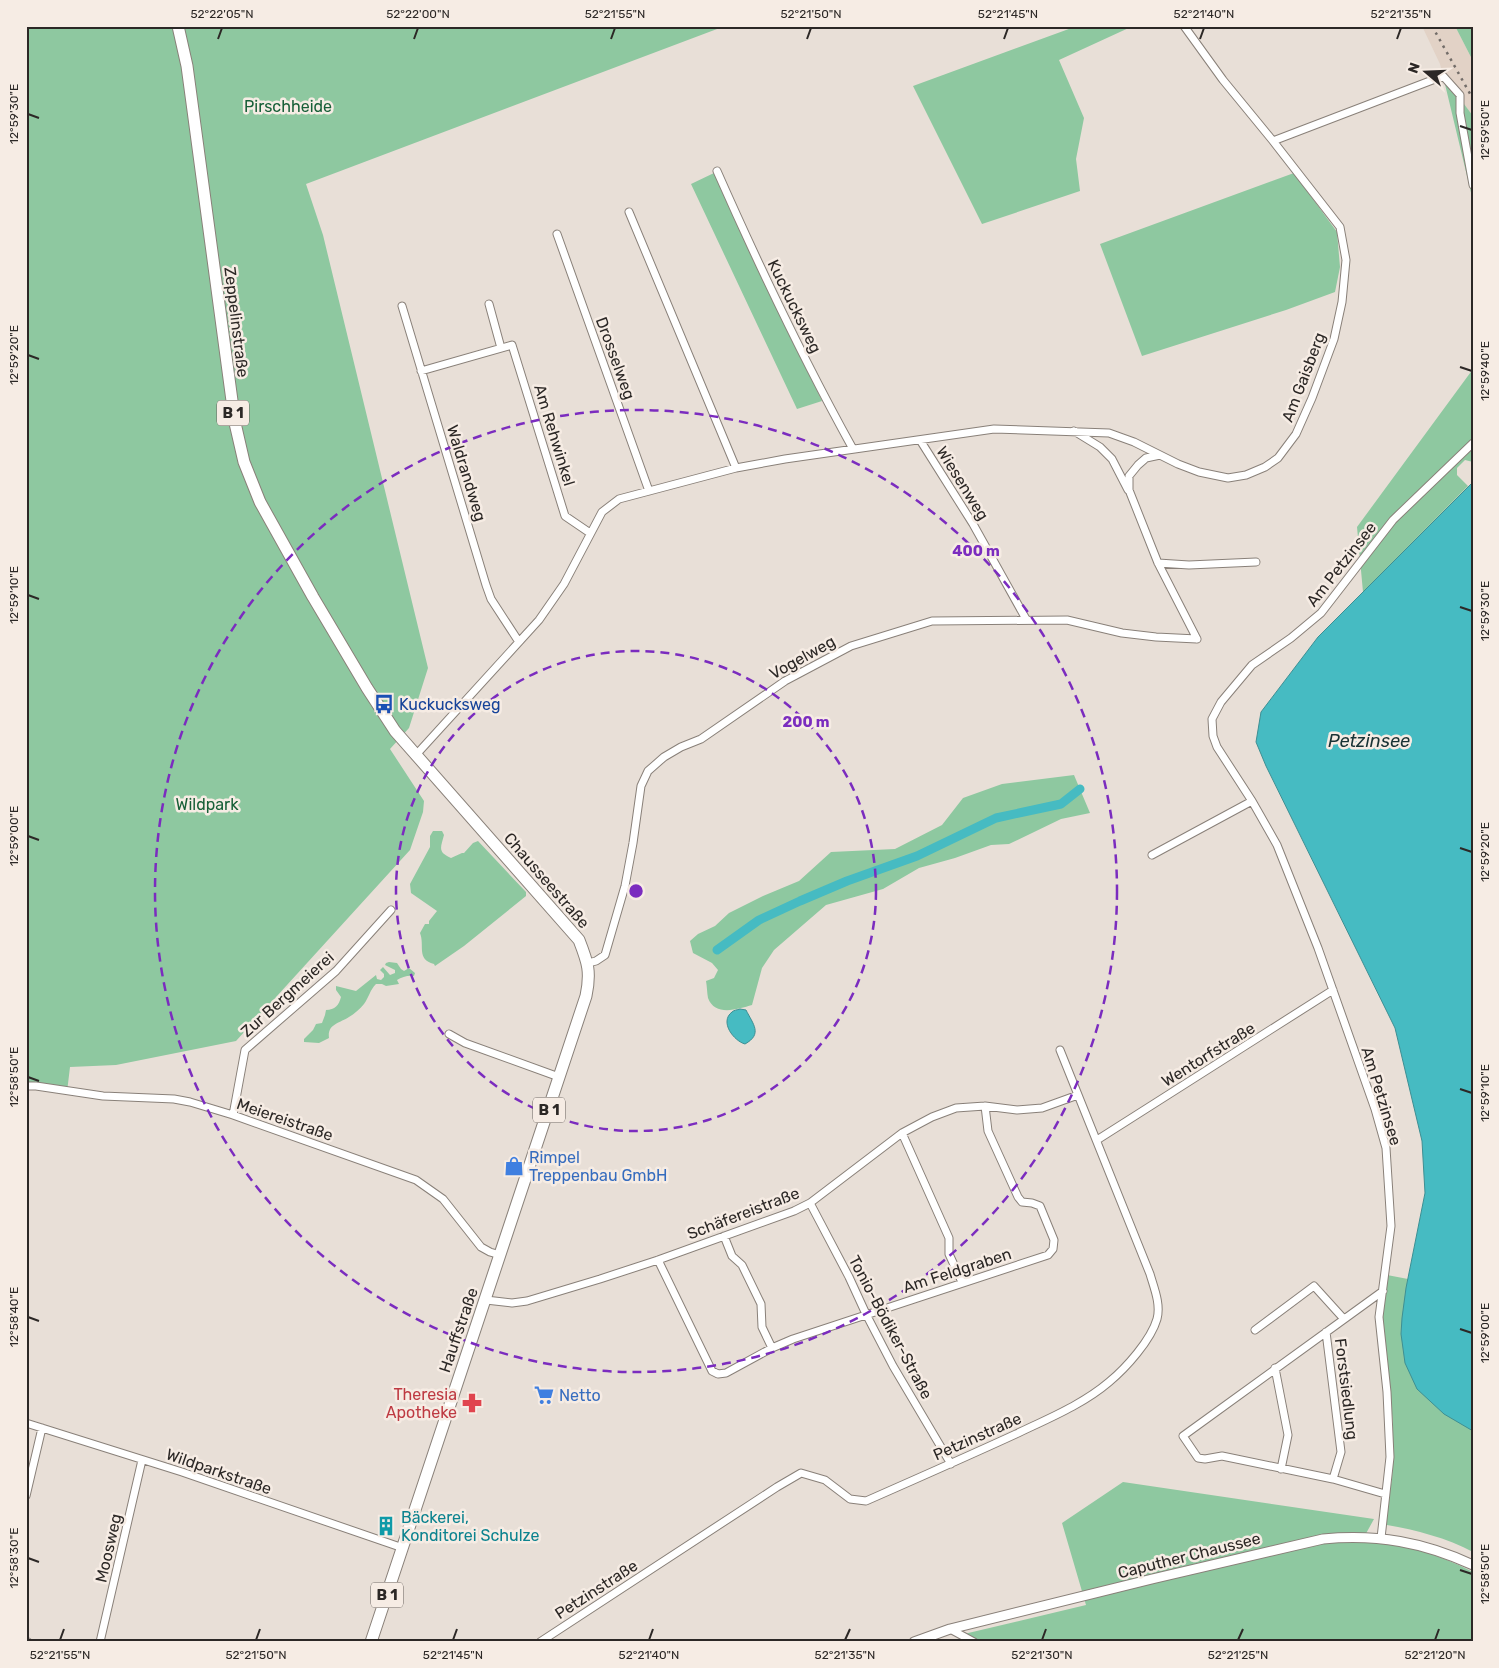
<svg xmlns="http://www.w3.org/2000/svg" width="1499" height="1668" viewBox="0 0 1499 1668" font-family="Rubik,sans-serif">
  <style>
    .built { fill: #e2d2c6 }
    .green { fill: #8ec8a0 }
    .water { fill: #46bbc2; stroke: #3e8f93 }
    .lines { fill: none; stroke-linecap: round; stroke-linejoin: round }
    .canal { stroke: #46bbc2; stroke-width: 9 }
    .minor-casing { stroke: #898079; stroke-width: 9 }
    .tertiary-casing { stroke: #898079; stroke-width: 11 }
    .primary-casing { stroke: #898079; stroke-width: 13 }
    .minor { stroke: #fff; stroke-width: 7 }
    .tertiary { stroke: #fff; stroke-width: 9 }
    .primary { stroke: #fff; stroke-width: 11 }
    .rail { stroke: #726c68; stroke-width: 2.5; stroke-dasharray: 2.5 5; stroke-linecap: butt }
    .ticks { fill: none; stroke: #2c2826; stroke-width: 2 }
    .ring { fill: none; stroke: #7b2cbf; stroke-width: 2.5; stroke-dasharray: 9 6 }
    .labels { text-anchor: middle; stroke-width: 5; stroke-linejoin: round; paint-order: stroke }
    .shield { fill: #f6ece4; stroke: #69635f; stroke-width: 1 }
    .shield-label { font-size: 15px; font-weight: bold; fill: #2c2826 }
    .park-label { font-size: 16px; fill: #175f37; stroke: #f6ece4 }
    .street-label { font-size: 16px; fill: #2c2826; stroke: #f6ece4 }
    .transit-label { font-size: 16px; fill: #164399; stroke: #f6ece4; text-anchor: start }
    .shop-label { font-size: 16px; fill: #366cbe; stroke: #f6ece4; text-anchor: start }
    .health-label { font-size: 16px; fill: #be3a42; stroke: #f6ece4; text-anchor: end }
    .culture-label { font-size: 16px; fill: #0d838f; stroke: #f6ece4; text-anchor: start }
    .water-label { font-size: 18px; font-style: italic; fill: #193335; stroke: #f6ece4 }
    .centre { fill: #7b2cbf; stroke: #f6ece4; stroke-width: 2.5 }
    .ring-label { font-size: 15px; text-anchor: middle; font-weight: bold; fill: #7b2cbf; stroke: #f6ece4; stroke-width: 5; stroke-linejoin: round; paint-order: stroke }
    .neatline { fill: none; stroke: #2c2826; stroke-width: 2 }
    .ticks-label { font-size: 12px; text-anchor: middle; fill: #2c2826 }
  </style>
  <rect width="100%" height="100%" fill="#e8dfd7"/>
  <!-- built -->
  <path class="built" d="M1422,26H1455L1473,61V116L1443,76L1440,64Z"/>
  <!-- green -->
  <path class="green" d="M26,26H725L306,184L323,235L428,668L409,728L390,749L424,801L423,812L410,850L236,1041L116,1065L70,1067L67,1092L26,1086Z
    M1077,26H1133L1059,60L1084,118L1076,159L1080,191L982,224L913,86Z
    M1455,26H1473V61Z
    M1443,76L1473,116V201Z
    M714,173L767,287L822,401L797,409L691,184Z
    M1294,173L1337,232L1340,267L1335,292L1286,310L1142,356L1100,244Z
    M1473,369V462L1465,460L1457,468V475L1468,486L1363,592L1357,527Z
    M1074,775L1090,813L1061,819L1009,844L991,845L955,858L919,868L883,889L826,905L774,950L762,968L752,1005C738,1009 715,1017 708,998C707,993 707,986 706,981L714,978L718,970L712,963L693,953L690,941L698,934L715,926L729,913L763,896L799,881L831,852L895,849L942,825L963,798L1002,784Z
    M433,831H442L444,835C441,847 437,852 451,858L462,853H464L473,843L478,841L526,892V896L464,946L435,966L434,964C416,959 425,946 420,933L425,924H429V921L437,911L411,893L410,884L430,847V836Z
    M389,962L397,963L401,969L404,971L409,968L415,973L414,976C408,975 402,977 397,980L399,984L386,986L382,984H376C370,990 369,997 364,1004C360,1009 354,1014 349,1017C340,1023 327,1024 329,1038L319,1043L304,1042V1039L313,1030L316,1024L322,1023L325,1015L326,1010C335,1010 339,1005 341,997L336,990V986L356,991L376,975L377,979L381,980L384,977V974L380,970L383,967L390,975L395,973V970L385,965L386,963Z
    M1387,1275L1408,1279L1401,1334L1473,1419V1552C1447,1538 1416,1530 1387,1525V1508L1392,1479L1393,1456V1423L1382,1317Z
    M1123,1482L1374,1519L1363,1539C1401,1543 1438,1554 1473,1572V1642H979L964,1634L1086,1605L1062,1523Z"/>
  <!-- water -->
  <path class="water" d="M1473,482V1431L1444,1414L1417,1389L1405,1363L1401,1334L1402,1318L1406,1288L1425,1193L1422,1141L1395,1028L1266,766L1256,742L1261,712L1318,637Z
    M740,1009L746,1010C753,1024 763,1034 745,1044C734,1041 719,1022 732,1012C734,1010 737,1010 740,1009Z"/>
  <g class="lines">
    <!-- canal -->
    <path class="canal" d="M717,950L759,920L800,901L847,881L917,856L996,818L1061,804L1080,789"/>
    <defs>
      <path id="minor" d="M1273,141L1443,76L1460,95V113L1473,185
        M717,171C759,266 803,359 853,449
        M629,212L736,468
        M557,234L649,491
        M489,304L501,348
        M402,306L486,585L491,599L519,642
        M421,371L512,345L565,516L590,533
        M1074,431L1100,447L1112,459L1128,490
        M920,440L973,524L1026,619
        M1160,455L1146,458L1138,465L1129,476V490L1158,563L1197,639
        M1158,563L1189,565L1256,562
        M415,756L539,620L564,584L602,512L619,499L736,468L785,459L994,429L1109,433L1134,442L1178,464L1199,472L1228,478L1246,475L1265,467L1278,458L1296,434L1312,398L1334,339L1342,302L1346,260L1340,227L1273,141L1223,80L1184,26
        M1152,855L1252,801
        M588,963L596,961L605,955L625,886L633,843L641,786L648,771L664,757L681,747L701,739L785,681L851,646L932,621L1067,620L1122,633L1156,637L1197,639
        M449,1034L465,1043L559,1077
        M26,1086H36L103,1096L174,1099L190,1102L233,1115L416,1180L443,1199L481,1247L490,1252L500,1255
        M233,1115L245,1050L336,971L391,910
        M902,1133L949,1238V1254L962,1282
        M1097,1140L1333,990
        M810,1203L849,1277L866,1314L893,1366L951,1464
        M724,1236L732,1256L742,1265L761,1304L762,1327L772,1348
        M658,1260L712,1371L718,1374L726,1373L772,1348L793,1339L1048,1255L1053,1249L1054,1240L1040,1206L1032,1203L1022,1202L1018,1197L988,1131L985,1106
        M1383,1291L1183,1436L1198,1458L1205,1459L1222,1456L1333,1479L1385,1494
        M486,1300L512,1303L527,1301L600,1279L658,1260L794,1211L810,1203L902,1133L932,1117L956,1108L985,1106L1017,1110L1042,1108L1078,1095
        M1255,1330L1314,1286L1343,1318
        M1326,1332L1341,1452L1333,1479
        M1275,1368L1288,1435L1281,1469
        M26,1423L182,1472L403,1548
        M26,1496L42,1428
        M1381,1538L1390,1457L1387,1392L1379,1317L1391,1226L1386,1148L1375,1109L1318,948L1277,845L1252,801L1217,747L1213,736L1212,719L1221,702L1252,665L1291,638L1321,613L1393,520L1473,443
        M950,1629L974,1642
        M26,1641L28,1642
        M100,1642L142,1460
        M540,1642L777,1487L801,1473L825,1480L850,1499L866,1501C916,1479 966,1457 1016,1434C1047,1419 1082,1405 1109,1382C1126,1368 1151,1340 1157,1319C1161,1304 1154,1288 1150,1274L1060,1050"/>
      <path id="tertiary" d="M914,1642L950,1629L1152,1579L1323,1539C1378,1534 1423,1542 1473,1565"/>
      <path id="primary" d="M178,26L187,66L192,103L235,423L244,462L260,502L313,597L367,688L395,731L579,940C588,963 591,972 586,996L371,1642"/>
    </defs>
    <!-- minor casing -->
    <use href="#minor" class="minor-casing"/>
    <!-- tertiary casing -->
    <use href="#tertiary" class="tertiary-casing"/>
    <!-- primary casing -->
    <use href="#primary" class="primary-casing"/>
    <!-- minor -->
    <use href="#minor" class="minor"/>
    <!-- tertiary -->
    <use href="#tertiary" class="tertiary"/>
    <!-- primary -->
    <use href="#primary" class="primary"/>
    <!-- rail -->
    <path class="rail" d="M1432,26L1473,99"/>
  </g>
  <!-- ticks -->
  <path class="ticks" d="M218,39L222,28M414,39L418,28M611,39L615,28M807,39L811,28M1004,39L1008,28M1200,39L1204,28M1397,39L1401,28M28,114L39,118M1460,126L1472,130M28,355L39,359M1460,367L1472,371M28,595L39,599M1460,607L1472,611M28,836L39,840M1460,848L1472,852M28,1077L39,1081M1460,1089L1472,1093M28,1317L39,1321M1460,1329L1472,1333M28,1558L39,1562M1460,1570L1472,1574M60,1640L64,1629M256,1640L260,1629M453,1640L457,1629M649,1640L653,1629M845,1640L850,1629M1042,1640L1046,1629M1238,1640L1243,1629M1435,1640L1439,1629"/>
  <!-- distance rings -->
  <g class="ring">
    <circle cx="636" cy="891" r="240"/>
    <circle cx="636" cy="891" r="481"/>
  </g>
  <!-- icons -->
  <defs>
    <symbol id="bus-bare" viewBox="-9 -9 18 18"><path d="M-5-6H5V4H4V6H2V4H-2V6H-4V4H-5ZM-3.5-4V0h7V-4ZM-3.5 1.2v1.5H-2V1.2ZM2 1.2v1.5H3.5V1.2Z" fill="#1a4fb4" stroke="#f6ece4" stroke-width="2.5" paint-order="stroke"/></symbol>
    <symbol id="shop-bare" viewBox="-9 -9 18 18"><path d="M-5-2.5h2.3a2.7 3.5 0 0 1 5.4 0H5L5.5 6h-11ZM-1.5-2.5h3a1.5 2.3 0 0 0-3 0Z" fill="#3f7fe0" stroke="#f6ece4" stroke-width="2.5" paint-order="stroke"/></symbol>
    <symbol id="supermarket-bare" viewBox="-9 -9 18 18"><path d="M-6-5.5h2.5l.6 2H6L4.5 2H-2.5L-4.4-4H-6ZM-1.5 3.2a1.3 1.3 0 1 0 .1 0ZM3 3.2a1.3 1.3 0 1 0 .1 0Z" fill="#3f7fe0" stroke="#f6ece4" stroke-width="2.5" paint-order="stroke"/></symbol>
    <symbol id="pharmacy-bare" viewBox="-9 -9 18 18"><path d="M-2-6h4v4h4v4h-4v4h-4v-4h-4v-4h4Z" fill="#e0444e" stroke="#f6ece4" stroke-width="2.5" paint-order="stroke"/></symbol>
    <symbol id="building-bare" viewBox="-9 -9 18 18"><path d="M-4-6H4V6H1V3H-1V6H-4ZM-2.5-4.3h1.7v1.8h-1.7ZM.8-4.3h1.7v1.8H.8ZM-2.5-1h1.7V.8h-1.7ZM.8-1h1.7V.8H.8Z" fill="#0f9aa8" stroke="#f6ece4" stroke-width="2.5" paint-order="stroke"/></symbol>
  </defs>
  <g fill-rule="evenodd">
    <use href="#bus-bare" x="370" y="690" width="28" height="28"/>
    <use href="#shop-bare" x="500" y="1152" width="28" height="28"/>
    <use href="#supermarket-bare" x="530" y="1381" width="28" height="28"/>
    <use href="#pharmacy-bare" x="458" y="1389" width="28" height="28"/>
    <use href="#building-bare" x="372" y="1512" width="28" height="28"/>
  </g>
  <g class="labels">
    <!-- shield labels -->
    <g class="shield">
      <rect x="217" y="400.5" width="32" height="25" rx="4"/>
      <rect x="533" y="1097.5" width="32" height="25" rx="4"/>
      <rect x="371" y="1582.5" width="32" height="25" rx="4"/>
    </g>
    <g class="shield-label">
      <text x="233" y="418">B 1</text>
      <text x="549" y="1115">B 1</text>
      <text x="387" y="1600">B 1</text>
    </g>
    <!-- park labels -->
    <g class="park-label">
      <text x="288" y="112">Pirschheide</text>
      <text x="207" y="810">Wildpark</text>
    </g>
    <!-- street labels -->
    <g class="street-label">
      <text transform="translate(795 306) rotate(64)" y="6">Kuckucksweg</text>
      <text transform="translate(237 322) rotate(83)" y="6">Zeppelinstraße</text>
      <text transform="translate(616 358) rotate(70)" y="6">Drosselweg</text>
      <text transform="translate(1303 377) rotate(-69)" y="6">Am Gaisberg</text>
      <text transform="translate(555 435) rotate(73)" y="6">Am Rehwinkel</text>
      <text transform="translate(467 473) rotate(73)" y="6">Waldrandweg</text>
      <text transform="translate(963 483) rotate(58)" y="6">Wiesenweg</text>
      <text transform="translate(1341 564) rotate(-52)" y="6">Am Petzinsee</text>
      <text transform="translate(802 657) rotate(-29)" y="6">Vogelweg</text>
      <text transform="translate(547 880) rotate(49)" y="6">Chausseestraße</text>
      <text transform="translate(287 994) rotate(-42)" y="6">Zur Bergmeierei</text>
      <text transform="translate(1208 1054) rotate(-32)" y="6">Wentorfstraße</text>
      <text transform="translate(1382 1096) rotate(73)" y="6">Am Petzinsee</text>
      <text transform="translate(285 1119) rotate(19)" y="6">Meiereistraße</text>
      <text transform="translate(743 1213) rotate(-21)" y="6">Schäfereistraße</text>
      <text transform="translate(957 1270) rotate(-18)" y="6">Am Feldgraben</text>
      <text transform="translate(891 1327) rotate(62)" y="6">Tonio-Bödiker-Straße</text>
      <text transform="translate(458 1330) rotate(-71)" y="6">Hauffstraße</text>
      <text transform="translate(1347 1389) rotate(83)" y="6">Forstsiedlung</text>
      <text transform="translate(977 1436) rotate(-24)" y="6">Petzinstraße</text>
      <text transform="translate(219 1471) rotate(19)" y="6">Wildparkstraße</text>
      <text transform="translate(108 1548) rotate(-77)" y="6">Moosweg</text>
      <text transform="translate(1189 1555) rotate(-14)" y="6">Caputher Chaussee</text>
      <text transform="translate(596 1589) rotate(-33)" y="6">Petzinstraße</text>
    </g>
    <!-- transit labels -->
    <g class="transit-label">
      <text x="399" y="710">Kuckucksweg</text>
    </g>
    <!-- shop labels -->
    <g class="shop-label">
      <text x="529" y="1163">Rimpel<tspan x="529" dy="18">Treppenbau GmbH</tspan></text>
      <text x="559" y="1401">Netto</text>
    </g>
    <!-- health labels -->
    <g class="health-label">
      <text x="457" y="1400">Theresia<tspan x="457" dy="18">Apotheke</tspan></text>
    </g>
    <!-- culture labels -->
    <g class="culture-label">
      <text x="401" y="1523">Bäckerei,<tspan x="401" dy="18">Konditorei Schulze</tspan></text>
    </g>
    <!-- water labels -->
    <g class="water-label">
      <text x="1369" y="747">Petzinsee</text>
    </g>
  </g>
  <circle cx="636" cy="891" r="8" class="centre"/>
  <g class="ring-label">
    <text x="976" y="556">400 m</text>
    <text x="806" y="727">200 m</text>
  </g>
  <!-- border -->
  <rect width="1499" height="1668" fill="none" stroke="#f6ece4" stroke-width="55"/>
  <!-- north arrow -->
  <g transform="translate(1426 72) rotate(289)" stroke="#f6ece4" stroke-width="4" paint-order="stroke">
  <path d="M0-4L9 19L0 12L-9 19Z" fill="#2c2826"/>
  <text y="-8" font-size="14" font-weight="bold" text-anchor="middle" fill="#2c2826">N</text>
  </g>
  <rect x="28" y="28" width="1444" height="1612" class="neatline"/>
  <g class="ticks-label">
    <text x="222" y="18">52°22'05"N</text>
    <text x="418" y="18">52°22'00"N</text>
    <text x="615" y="18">52°21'55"N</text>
    <text x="811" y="18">52°21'50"N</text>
    <text x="1008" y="18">52°21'45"N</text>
    <text x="1204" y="18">52°21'40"N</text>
    <text x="1401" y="18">52°21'35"N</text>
    <text transform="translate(14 114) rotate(-90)" y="4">12°59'30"E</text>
    <text transform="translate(1485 130) rotate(-90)" y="4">12°59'50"E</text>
    <text transform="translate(14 355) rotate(-90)" y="4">12°59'20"E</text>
    <text transform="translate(1485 371) rotate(-90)" y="4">12°59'40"E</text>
    <text transform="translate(14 595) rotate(-90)" y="4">12°59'10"E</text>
    <text transform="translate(1485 611) rotate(-90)" y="4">12°59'30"E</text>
    <text transform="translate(14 836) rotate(-90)" y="4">12°59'00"E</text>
    <text transform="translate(1485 852) rotate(-90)" y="4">12°59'20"E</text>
    <text transform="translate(14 1077) rotate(-90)" y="4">12°58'50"E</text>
    <text transform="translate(1485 1093) rotate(-90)" y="4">12°59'10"E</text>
    <text transform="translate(14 1317) rotate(-90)" y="4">12°58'40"E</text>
    <text transform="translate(1485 1333) rotate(-90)" y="4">12°59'00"E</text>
    <text transform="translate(14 1558) rotate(-90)" y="4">12°58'30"E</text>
    <text transform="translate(1485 1574) rotate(-90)" y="4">12°58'50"E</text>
    <text x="60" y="1659">52°21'55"N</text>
    <text x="256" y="1659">52°21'50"N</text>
    <text x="453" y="1659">52°21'45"N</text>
    <text x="649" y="1659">52°21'40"N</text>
    <text x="845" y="1659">52°21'35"N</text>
    <text x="1042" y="1659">52°21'30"N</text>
    <text x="1238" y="1659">52°21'25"N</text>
    <text x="1435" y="1659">52°21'20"N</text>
  </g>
</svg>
